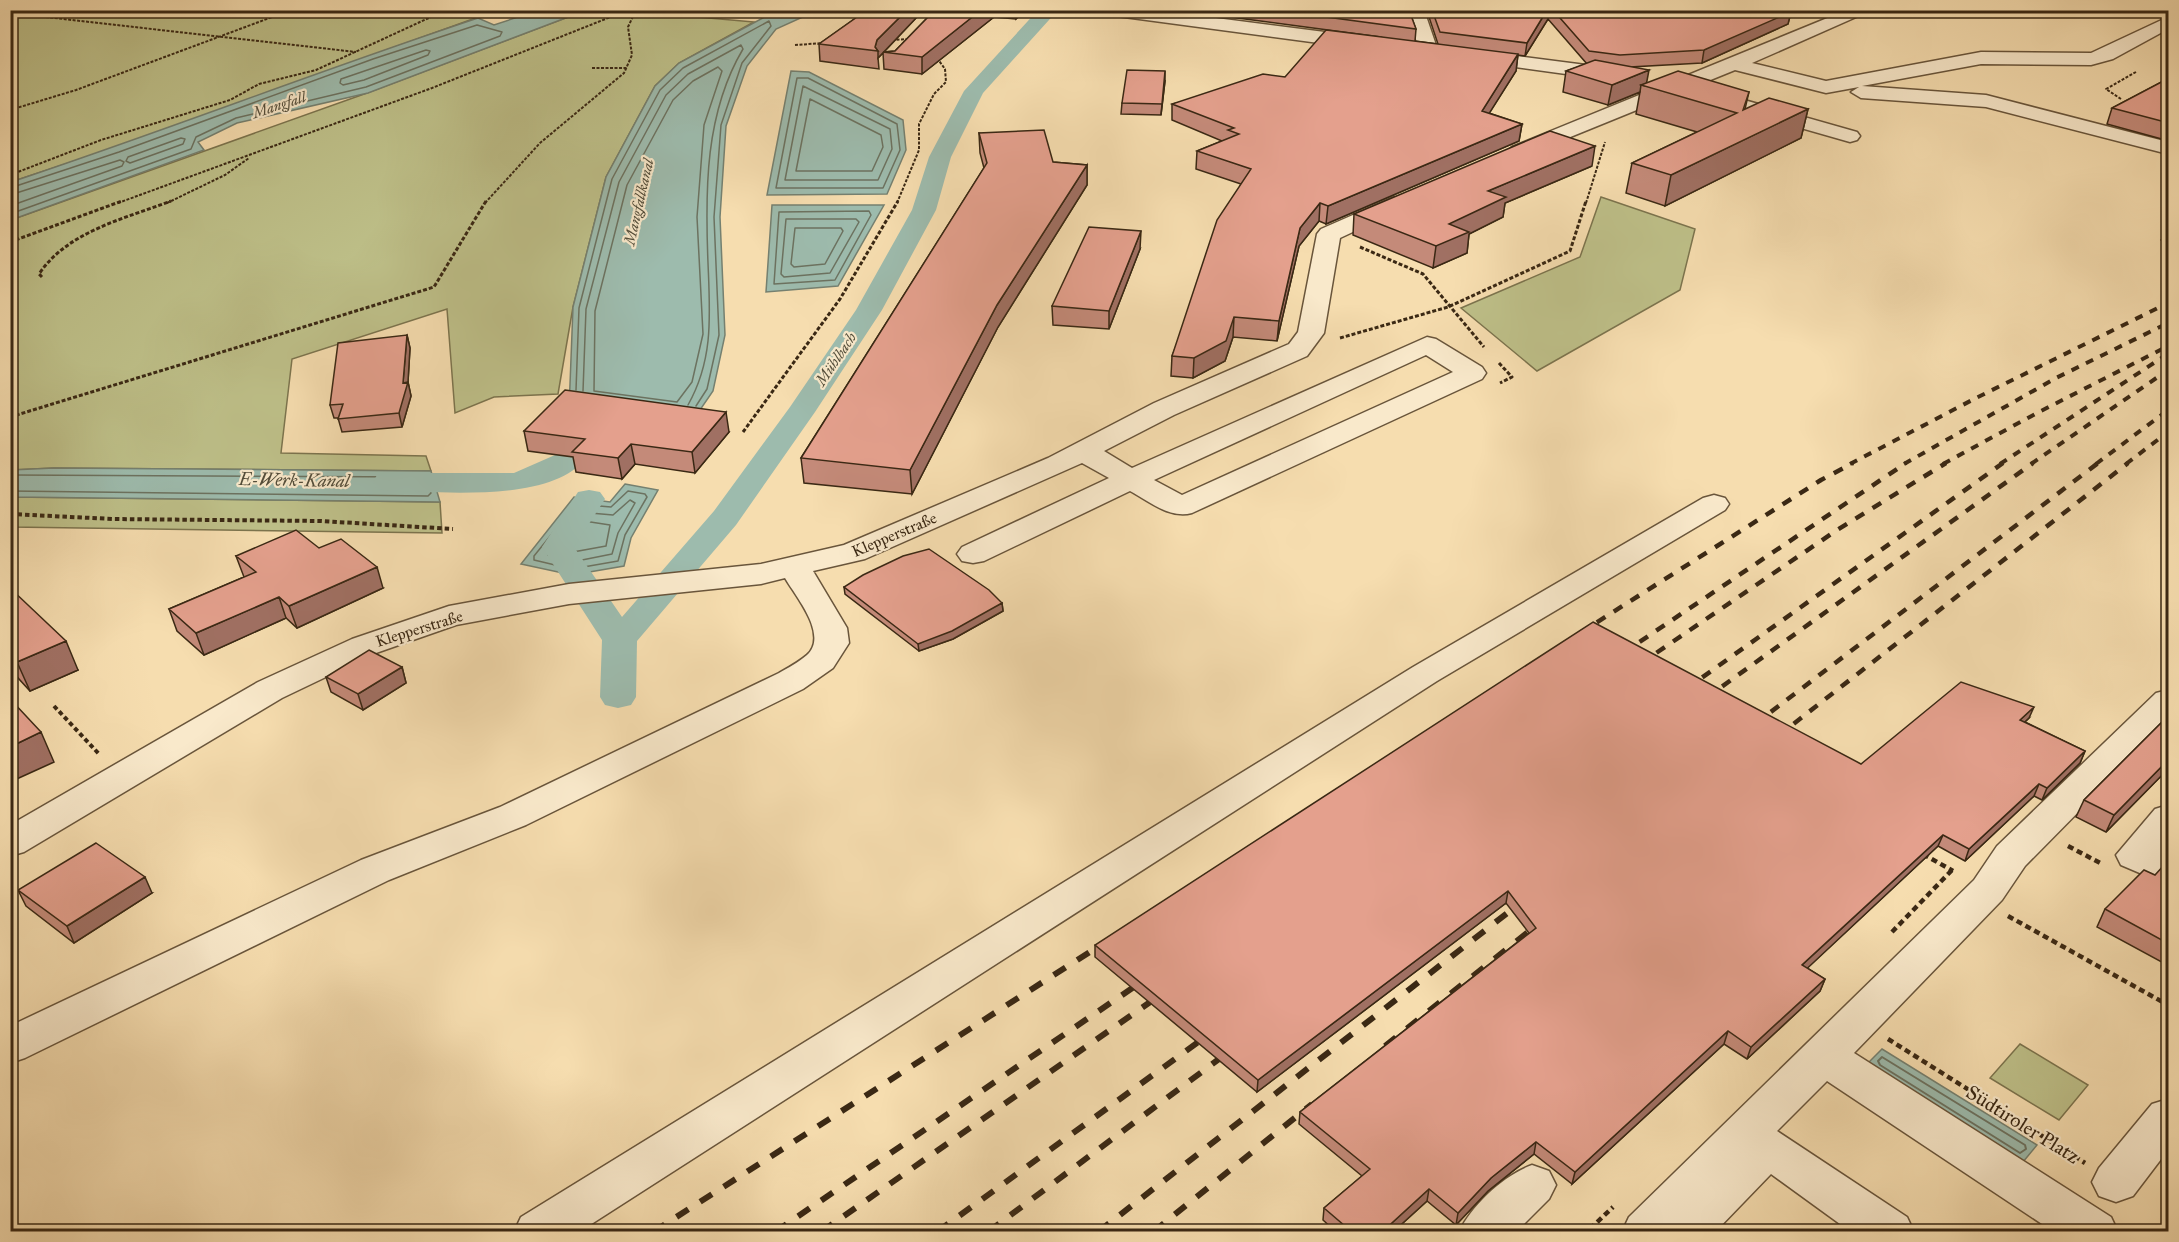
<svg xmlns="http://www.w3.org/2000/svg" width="2179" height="1242" viewBox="0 0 2179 1242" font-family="'IM FELL Great Primer',serif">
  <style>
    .green { fill: #bec089; stroke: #7c744e; stroke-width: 1.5 }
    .water { fill: #9dbbad; stroke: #758070; stroke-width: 1.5 }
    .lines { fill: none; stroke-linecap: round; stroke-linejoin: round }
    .shore-far1 { stroke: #6c7260; stroke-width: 1.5 }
    .shore { stroke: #6c7260; stroke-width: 2 }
    .canal { fill: #9dbbad; fill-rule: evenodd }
    .minor-casing { stroke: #69553b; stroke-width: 3 }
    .path-far3 { stroke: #3a2814; stroke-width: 2; stroke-dasharray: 3 1.5; stroke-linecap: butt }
    .path-far2 { stroke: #3a2814; stroke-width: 3; stroke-dasharray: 4 2; stroke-linecap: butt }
    .path-far1 { stroke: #3a2814; stroke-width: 4; stroke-dasharray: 4.5 3; stroke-linecap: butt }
    .path { stroke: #3a2814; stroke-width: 4.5; stroke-dasharray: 6 4; stroke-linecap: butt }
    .minor { fill: #f9e9cb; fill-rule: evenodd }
    .rail-far2 { stroke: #3a2814; stroke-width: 4; stroke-dasharray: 8 8; stroke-linecap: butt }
    .rail-far1 { stroke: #3a2814; stroke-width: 4.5; stroke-dasharray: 10 10; stroke-linecap: butt }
    .rail { stroke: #3a2814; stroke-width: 6; stroke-dasharray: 14 14; stroke-linecap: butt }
    .wall { fill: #c48a79; stroke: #3a2814; stroke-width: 1.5; fill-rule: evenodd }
    .shaded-wall { fill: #a07063; stroke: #3a2814; stroke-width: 1.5 }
    .building { fill: #e4a08d; stroke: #3a2814; stroke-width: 1.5 }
    .labels { text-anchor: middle; stroke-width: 4.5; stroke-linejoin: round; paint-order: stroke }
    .far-water-label { font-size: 15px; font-style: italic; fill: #534d3a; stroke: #f9e9cb }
    .street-label { font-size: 16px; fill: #3a2814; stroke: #f9e9cb }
    .water-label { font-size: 18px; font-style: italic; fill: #534d3a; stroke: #f9e9cb }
    .near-street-label { font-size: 20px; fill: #3a2814; stroke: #f9e9cb }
  </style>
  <rect width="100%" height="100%" fill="#f6ddaf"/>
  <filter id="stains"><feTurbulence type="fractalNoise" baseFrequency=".00333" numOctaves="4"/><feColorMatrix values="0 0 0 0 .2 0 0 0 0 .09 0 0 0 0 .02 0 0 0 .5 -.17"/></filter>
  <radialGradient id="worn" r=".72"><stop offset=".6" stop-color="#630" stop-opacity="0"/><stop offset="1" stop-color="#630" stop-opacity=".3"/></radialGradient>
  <!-- green -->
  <path class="green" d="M10,11H495L117,147L11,182Z
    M584,11H651L652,13L754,22L679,63L655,86L606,177L573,307L558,394L494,397L455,413L447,309L292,359L281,453L426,456L431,471L54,468L11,470V220L367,93Z
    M1601,197L1695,229L1680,290L1537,371L1461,308L1580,257Z
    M10,497L440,502L442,533L11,527Z
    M2020,1044L2088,1085L2059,1120L1990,1078Z"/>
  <!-- water -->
  <path class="water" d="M539,10L584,11L368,93L237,123L198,142L204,150L11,220V182C167,130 321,70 478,18L494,25Z
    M776,11H816L776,29L747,66L726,126L720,217L725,335L713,391L689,426L569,410L573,307L606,177L655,86L679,63Z
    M791,71L809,72L903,120L906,150L887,194L767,195Z
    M772,205H884L838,286L766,292Z
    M54,468L431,471L440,502L11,497V470Z
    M625,484L658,490L631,538L624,566L572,575L521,564L574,497L610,502Z
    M1882,1049L2037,1145L2023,1162L1867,1064Z"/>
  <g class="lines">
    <!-- shore-far1 -->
    <path class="shore-far1" d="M426,50L430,51L428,55L364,80L343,85L340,83L341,79Z
      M718,67L722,71L704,125L697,217L703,334L692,382L677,402L594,391L595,311L627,185L673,100L693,81Z
      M797,78H808L897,124L900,150L883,188H776Z
      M803,86L890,129L892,149L878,180H785Z
      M810,99L881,135L883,147L872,171H796Z
      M181,138L185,139L183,144L130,163L126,161L128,157Z
      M10,188L119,152L373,59L477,25L502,32L500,36L366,87L236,118L196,137L191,149L10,214
      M10,195L120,160L124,162L122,166L10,206
      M869,211L871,215L835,280L774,284L779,212Z
      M786,219H856L859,222L830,273L784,277L781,274Z
      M795,228H841L843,231L825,264L794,267L791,264Z
      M576,390L579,308L612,179L660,90L683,68L769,21L771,26L742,63L721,125L714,217L719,335L707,389L696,406
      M583,391L586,309L619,182L666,95L688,74L741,45L743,49C705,113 705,190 708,263C710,314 714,359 688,405
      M10,475L425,477L431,493L428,496L10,491
      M628,491L645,494L647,497L625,535L618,561L572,569L534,560V556L576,504L611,507Z
      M630,500L635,503L618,533L612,554L572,562L548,555L579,512L613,515Z
      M584,521L610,525L606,546L573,552L564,550L563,546Z"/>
    <!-- shore -->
    <path class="shore" d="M1882,1057L2025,1145L2026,1149L2020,1153L1880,1065L1878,1061Z"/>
    <!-- canal -->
    <path class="canal" d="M1038,10H1058L983,93L951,157L936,210L882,310L815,412L736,525L637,641L636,697L631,705L618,708L605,705L600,697L602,640L542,547L578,492L589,490L600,492L605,499L574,547L622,617L714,511L790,407L856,310L912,210L929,157L964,91Z
      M571,448L582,451L586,457C554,504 439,491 388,491L377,489L373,482L377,475L388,473H514Z"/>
    <defs>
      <path id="minor" d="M1101,10H1154L1364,37L1373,43L1364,49L1109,15Z
        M1406,10H1424L1438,51L1436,55H1422L1420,51Z
        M1847,10H1872L1752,63L1826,81L1981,52L2091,53L2168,17V29L2113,59L2091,65L1981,64L1862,86L1986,95L2168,142V154L1986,107L1861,98L1851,92L1859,87L1826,93L1735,70L1526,155H1512L1508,151L1512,147Z
        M1471,50L1617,69L1627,75L1617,81L1464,60L1462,56L1464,52Z
        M1702,88L1857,132L1860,136L1857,140L1850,142L1695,98L1692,94Z
        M1394,197L1402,199L1405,204L1402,209L1340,238L1324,333L1307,356L1174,415L1104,451L1132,468L1427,337L1436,339L1482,367L1486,373L1482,379L1192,513C1169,519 1149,501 1130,491L984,561L973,563L962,561L957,554L962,547L1109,478L1082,463L865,559L813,571L847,628L849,643L833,668L803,689L526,825L389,880L25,1058L10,1063V1026L361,860L500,807L779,673C788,668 799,662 807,655C829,635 796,597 785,578L761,584L569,604L456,625L376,653L282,698L24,852L10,856V825L258,682L352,639L449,606L569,584L761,564L844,545L1048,458L1154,403L1289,344L1298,332L1317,234L1321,229ZM1426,355L1453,372L1182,495L1154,480Z
        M1714,495L1725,498L1729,504L1725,510L1437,681L579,1232H514L521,1217L1413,667L1703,498Z
        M2168,690V721L2025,866L2002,900L1854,1053L2111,1217L2118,1232H2054L1827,1081L1777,1131L1907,1217L1914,1232H1851L1771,1174L1715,1232H1622L1629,1217L1974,880L1997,846L2156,693Z
        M2168,805V842L2161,851L2168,855V885L2121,865L2116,855L2155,809Z
        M2168,1099V1150L2133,1196L2116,1202L2099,1196L2092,1182L2099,1168L2152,1104Z
        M1532,1165L1549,1171L1556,1185L1549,1199L1516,1232H1459C1472,1205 1504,1175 1532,1165Z"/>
    </defs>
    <!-- minor casing -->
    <use href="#minor" class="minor-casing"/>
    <!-- path-far3 -->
    <path class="path-far3" d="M10,13L356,52
      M1886,15L1909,10
      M892,40L911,39
      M795,45L824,43
      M592,68H627
      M2121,99L2106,89L2136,72
      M10,110L76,90L291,10
      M10,175L101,140L230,100L259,84L316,70L446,10
      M118,203L432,88L613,16L634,11
      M167,203L225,175L249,158
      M485,203L540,143L624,73L632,55L628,27L636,10
      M897,203L919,150V124L934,94L946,82L945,69L937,58
      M1586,203L1605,142"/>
    <!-- path-far2 -->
    <path class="path-far2" d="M2168,235L2162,240L2168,245
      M10,242L122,201
      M1360,247L1423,274L1484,347
      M42,277L39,274C68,231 124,219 171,201
      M1340,338L1448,307L1570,251L1586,201
      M1499,363L1512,377L1500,383
      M10,417L434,287L486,201
      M743,432L840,299L898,201"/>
    <!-- path-far1 -->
    <path class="path-far1" d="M10,514L113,519L321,521L453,529
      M54,706L100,755"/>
    <!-- path -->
    <path class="path" d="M2068,846L2102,864
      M1923,854L1953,871
      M2008,916L2168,1005
      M1892,932L1952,870
      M1888,1039L2085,1163
      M1590,1229L1613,1207"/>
    <!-- minor -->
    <use href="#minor" class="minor"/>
    <!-- rail-far2 -->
    <path class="rail-far2" d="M1850,464L1976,398L2168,303
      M1904,464L2056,378L2168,323
      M1943,464L2037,413L2168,346
      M2000,464L2163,357
      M2031,464L2168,370
      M2096,464L2168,410
      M2126,464L2168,432"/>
    <!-- rail-far1 -->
    <path class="rail-far1" d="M1580,633L1821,480L1853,463
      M1623,653L1906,463
      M1640,664L1837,530L1946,463
      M1686,689L2003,463
      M1706,698L2033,463
      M1755,724L2098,463
      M1778,736L2128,463"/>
    <!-- rail -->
    <path class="rail" d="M1385,1046L1542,921
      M653,1232L1110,939
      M775,1232L1147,978
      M821,1232L1163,993
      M937,1232L1212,1032
      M988,1232L1231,1050
      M1098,1232L1524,900
      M1153,1232L1312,1104"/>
  </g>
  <!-- wall -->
  <path class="wall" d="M728,10H756L752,13Z
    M867,10H953L949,13H957L960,10H1025L1016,19L994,17L922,74L884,69L883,53L878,58L879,69L820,61L819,44ZM917,17H928L895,51L884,52Z
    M1229,10H1409L1416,29L1415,41L1438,44L1428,14V10H1814L1790,16L1788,24L1702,63L1631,67L1646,83L1749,92L1745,109H1808L1801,138L1665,206L1626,193L1632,163L1697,132L1636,114L1640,92L1608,105L1563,92L1566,71L1587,64L1548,19L1525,56L1518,55L1516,71L1489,113L1522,124L1519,141L1326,224L1319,221L1299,246L1277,341L1233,337L1225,361L1193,378L1171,376L1172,356L1241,184L1196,169L1197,151L1222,141L1172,120V104L1285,77L1380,37L1230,17Z
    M2169,78V141L2107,124L2112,108Z
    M1165,81L1161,115L1121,114L1122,103Z
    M979,133L1053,162L1087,165V185L998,327L912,494L804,483L801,458L984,168L980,153Z
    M1592,166L1505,203L1503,217L1469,234L1467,253L1433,268L1353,235L1354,214Z
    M1140,249L1109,329L1053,325L1052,306Z
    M407,335L410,348L408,382L411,396L402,427L342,432L338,418H334L330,405Z
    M524,431L729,432L695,473L635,464L622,479L576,472L573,457L528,451Z
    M236,556L383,588L297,628L286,618L204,655L177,631L169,609L244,577Z
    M844,587L1002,603L1003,611L953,639L919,651L845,594Z
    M10,588L78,670L30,691L18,678L10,681Z
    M402,667L406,683L363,710L331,692L326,677Z
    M2169,715V768L2106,832L2076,817L2084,800Z
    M2029,718L2025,722L2085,751L2080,763L2042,800L2034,796L1965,861L1938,846L1807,968L1825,979L1820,991L1747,1059L1724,1044L1572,1184L1534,1154L1488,1191L1456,1225L1427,1201L1393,1232H1336L1323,1220L1324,1208L1362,1176L1299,1124L1300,1112L1529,933L1506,903L1257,1092L1095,957V945L1861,764Z
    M2169,866V966L2097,927L2105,909Z
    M18,890L152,893L74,943L26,906Z"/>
  <!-- shaded-wall -->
  <path class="shaded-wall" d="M907,10H917V17L878,58V51L875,47L877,40Z
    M945,10H953L945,16Z
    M981,10H993L994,17L922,74V57Z
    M1016,10H1025L1016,19Z
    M1547,10H1549L1548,19L1525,56L1527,43Z
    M1780,10H1814L1790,16L1788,24L1702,63L1704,50Z
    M1518,54L1516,71L1480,128L1482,111Z
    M1649,70L1646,86L1641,85L1640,92L1608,105L1612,85Z
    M1165,71V81L1161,115Z
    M1808,109L1801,138L1665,206L1671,175Z
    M1522,124L1519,141L1326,224L1328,206Z
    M1595,146L1592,166L1505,203L1503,217L1469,234L1467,253L1433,268L1436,246L1449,224L1488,191Z
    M1087,165V185L998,327L912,494L910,470L997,305Z
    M1320,203L1319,221L1299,246L1277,341L1279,321L1300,228Z
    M1141,231L1140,249L1109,329V311Z
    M1234,317L1233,337L1225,361L1193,378L1194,358Z
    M407,335L410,348L408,382L411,396L402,427L399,413L403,383Z
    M726,412L729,432L695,473L692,452Z
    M631,444L635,464L622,479L618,458Z
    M377,567L383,588L297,628L289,606Z
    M279,597L286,618L204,655L196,633Z
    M1002,603L1003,611L953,639L919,651L918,644Z
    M66,641L78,670L30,691L17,662Z
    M10,663L18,678L10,681Z
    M402,667L406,683L363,710L358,694Z
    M2034,707L2029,718L2015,731L2020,720Z
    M41,732L54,762L10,782V747Z
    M2085,751L2080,763L2042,800L2047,788Z
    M2169,759V768L2106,832L2114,815Z
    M2039,784L2034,796L1965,861L1969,849Z
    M1943,835L1938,846L1798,977L1802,965Z
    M145,877L152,893L74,943L67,926Z
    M1508,891L1506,903L1257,1092L1258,1080Z
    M1825,979L1820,991L1747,1059L1751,1047Z
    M1728,1031L1724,1044L1572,1184L1575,1172Z
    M1536,1142L1534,1154L1488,1191L1456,1225L1458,1213L1491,1178Z
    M1429,1189L1427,1201L1393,1232H1382Z"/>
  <!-- building -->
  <path class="building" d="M867,10H907L877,40L875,47L878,51L819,44Z
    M960,10H981L922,57L883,52L895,51L930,15L957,13Z
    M1274,10H1409L1416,29Z
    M1432,10H1547L1527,43L1440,32Z
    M1553,10H1789L1791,12L1704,50L1620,55L1589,51Z
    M1326,30L1518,54L1482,111L1522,124L1328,206L1320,203L1300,228L1279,321L1234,317L1226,341L1194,358L1172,356L1217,220L1251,169L1197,151L1239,134L1228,130L1234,128L1172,104L1263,74L1285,77Z
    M1595,60L1649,70L1612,85L1566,71Z
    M1127,70L1165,71L1162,104L1122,103Z
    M1678,71L1749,92L1743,110L1769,98L1808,109L1671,175L1632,163L1737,113L1641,85Z
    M2169,78V123L2112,108Z
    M1044,130L1053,162L1087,165L997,305L910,470L801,458L987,163L979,133Z
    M1550,131L1595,146L1488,191L1506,197L1449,224L1469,232L1436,246L1354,214Z
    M1089,227L1141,231L1109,311L1052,306Z
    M407,335L403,383L408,382L399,413L338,419L343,404L330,405L338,343Z
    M565,390L726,412L692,452L631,444L618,458L572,452L585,439L524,431Z
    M296,530L319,548L341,539L377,567L289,606L279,597L196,633L169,609L256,572L236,556Z
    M929,549L989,590L1002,603L952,631L918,644L844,587L863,575L903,556Z
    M10,588L66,641L17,662L10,655Z
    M1593,622L1861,764L1961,682L2034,707L2020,720L2085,751L2047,788L2039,784L1969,849L1943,835L1802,965L1825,979L1751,1047L1728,1031L1575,1172L1536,1142L1491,1178L1458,1213L1429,1189L1382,1232H1352L1324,1208L1370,1169L1300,1112L1536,928L1508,891L1258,1080L1095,945Z
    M369,650L402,667L358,694L326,677Z
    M12,701L41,732L10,747V702Z
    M2169,715V759L2114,815L2084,800Z
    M96,843L145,877L67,926L18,890Z
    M2164,865L2169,866V944L2105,909L2144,870L2155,875Z"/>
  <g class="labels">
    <!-- far-water labels -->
    <g class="far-water-label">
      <text transform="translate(279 105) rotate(-18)" y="5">Mangfall</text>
      <text transform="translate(639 202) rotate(-77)" y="5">Mangfallkanal</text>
      <text transform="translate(836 359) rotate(-56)" y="5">Mühlbach</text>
    </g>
    <!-- street labels -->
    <g class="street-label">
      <text transform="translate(894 534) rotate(-23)" y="6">Klepperstraße</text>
      <text transform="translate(419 628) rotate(-17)" y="6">Klepperstraße</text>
    </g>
    <!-- water labels -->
    <g class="water-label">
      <text transform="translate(294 480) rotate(1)" y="6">E-Werk-Kanal</text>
    </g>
    <!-- near-street labels -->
    <g class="near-street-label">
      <text transform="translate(2023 1124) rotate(32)" y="7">Südtiroler Platz</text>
    </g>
  </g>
  <!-- margin -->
  <rect width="2179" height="1242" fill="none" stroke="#f6ddaf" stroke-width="36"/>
  <rect x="12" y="12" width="2155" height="1218" fill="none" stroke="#3a2814" stroke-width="3"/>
  <rect x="18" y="18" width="2143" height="1206" fill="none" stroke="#3a2814" stroke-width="1.5"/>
  <rect width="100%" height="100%" filter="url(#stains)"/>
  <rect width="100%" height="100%" fill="url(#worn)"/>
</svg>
